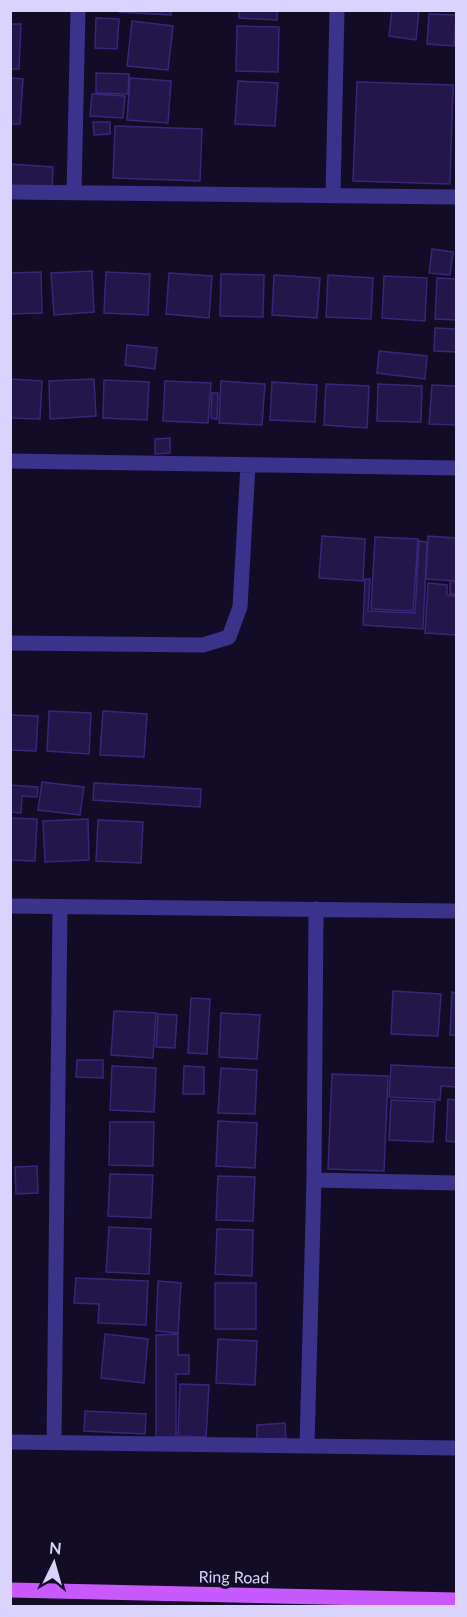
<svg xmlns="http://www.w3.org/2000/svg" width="467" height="1617" viewBox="0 0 467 1617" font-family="Lato,sans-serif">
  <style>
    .building { fill: #23164a; stroke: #3a2679; stroke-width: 1.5 }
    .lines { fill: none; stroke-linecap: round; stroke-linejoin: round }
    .minor { stroke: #3a328b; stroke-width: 15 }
    .major { stroke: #c859ff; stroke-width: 15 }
    .labels { text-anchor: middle; stroke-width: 6; stroke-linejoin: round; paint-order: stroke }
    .street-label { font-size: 16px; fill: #dad2ff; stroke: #120c27 }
  </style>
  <rect width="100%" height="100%" fill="#120c27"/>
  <!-- building -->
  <path class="building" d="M119,10H171V15L119,12Z
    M239,10H277V20L239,18Z
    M392,10H419L416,40L389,36Z
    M429,14L456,15L454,46L427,44Z
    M96,18L119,19L117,49L95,48Z
    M132,21L173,26L168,70L127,66Z
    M10,24H21L19,69H10Z
    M237,26L279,27L278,72L236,71Z
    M96,73L129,74L128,94L96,93Z
    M10,78L23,79L20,124H10Z
    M130,78L171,81L168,123L127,120Z
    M238,81L278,83L275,126L235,124Z
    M357,82L453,85L450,184L353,181Z
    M92,94L125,96L123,118L90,116Z
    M93,122H110V134L94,135Z
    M115,126L202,129L200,181L113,178Z
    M10,164L53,167L52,192L10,189Z
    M432,249L453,252L450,275L429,273Z
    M92,271L94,312L54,315L51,273Z
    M41,272L42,313L10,314V273Z
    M106,272L150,274L148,315L104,313Z
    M169,273L212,276L209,318L166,314Z
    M221,274L264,275L263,317L220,316Z
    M274,275L320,278L317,318L272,315Z
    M328,275L373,278L371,319L326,317Z
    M384,276L427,278L425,321L382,318Z
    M437,278L456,279V320L435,319Z
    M435,328L456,329V352L434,351Z
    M127,345L157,348L155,369L125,365Z
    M379,351L427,356L425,379L377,373Z
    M10,379L42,381L40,419L10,418Z
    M94,379L96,416L50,419L49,381Z
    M104,380L149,382L147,420L103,418Z
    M165,381L211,383L208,423L163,421Z
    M221,381L265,384L262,425L219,423Z
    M272,382L317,385L315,422L270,420Z
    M326,384L369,386L367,428L324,425Z
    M378,384L422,386L421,422L377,421Z
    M432,385L456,386V425L429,424Z
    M212,393H218L217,419L211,418Z
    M170,438V453L155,454V439Z
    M322,536L365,539L363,581L319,578Z
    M428,536L456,538V581L426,579Z
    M375,537L418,539L413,611L371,609Z
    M419,541L427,542L423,629L363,625L365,579H370L368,611L415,613Z
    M450,581L456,582V594H450Z
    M428,583L447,585V595L456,596V635L425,633Z
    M49,711L91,713L89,754L47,751Z
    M103,711L147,714L144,757L100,755Z
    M10,715L38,716L36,751L10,750Z
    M42,782L84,787L80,815L38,810Z
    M94,783L201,789L200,807L93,800Z
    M10,785L38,787L37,797L22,796L21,813L10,812Z
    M10,818L37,819L35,861L10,860Z
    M88,819L89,860L45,862L43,821Z
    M98,820L143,822L141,863L96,861Z
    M393,991L441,994L438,1036L391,1034Z
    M452,992L456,993V1035H450Z
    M191,998L210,999L207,1054L188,1053Z
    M114,1011L156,1013L153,1058L111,1055Z
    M221,1013L260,1015L257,1059L219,1057Z
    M158,1014L177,1015L175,1048L156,1047Z
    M77,1060H103V1078L76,1077Z
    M391,1065L456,1068V1087L441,1086L440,1100L389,1097Z
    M112,1066L156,1068L154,1112L110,1110Z
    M184,1066L204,1067V1094H183Z
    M221,1068L257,1070L255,1114L218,1113Z
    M332,1074L388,1076L384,1171L328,1169Z
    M448,1099L456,1100V1142L446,1141Z
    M391,1100L435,1102L433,1142L389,1140Z
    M218,1121L257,1123L255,1168L216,1166Z
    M110,1122H154L153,1166L109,1165Z
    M37,1166L38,1193L16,1194L15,1167Z
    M110,1174L153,1175L151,1218L108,1216Z
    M218,1176L255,1177L253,1221L216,1220Z
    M109,1227L151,1229L149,1274L106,1272Z
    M217,1229L253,1230L252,1276L215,1274Z
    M76,1278L148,1281L146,1325L98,1323L99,1304L74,1303Z
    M158,1281L181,1283L178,1333L156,1331Z
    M215,1283H256V1329H215Z
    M105,1334L148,1339L144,1383L101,1378Z
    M178,1334V1355H189V1374H176V1437H156V1335Z
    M218,1339L257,1341L255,1385L216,1383Z
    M180,1384L209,1385L206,1437L178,1436Z
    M85,1411L146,1414L145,1434L84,1431Z
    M285,1423L286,1438L257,1440V1425Z"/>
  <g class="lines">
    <!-- minor -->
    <path class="minor" d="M10,192L456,197
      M74,193L78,10
      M333,195L337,10
      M10,461L456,468
      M10,643L203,645L229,637L240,607L248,465
      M10,906L456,911
      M314,1180L456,1183
      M10,1442L456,1448
      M54,1443L60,907
      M307,1446L314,1180L316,909"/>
    <!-- major -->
    <path class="major" d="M10,1590L456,1600"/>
  </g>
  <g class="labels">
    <!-- street labels -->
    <g class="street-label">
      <text transform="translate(234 1577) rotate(1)" y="6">Ring Road</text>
    </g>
  </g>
  <!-- border -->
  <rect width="467" height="1617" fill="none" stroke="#dad2ff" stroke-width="24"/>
  <!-- north arrow -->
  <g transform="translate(54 1563) rotate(5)" stroke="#120c27" stroke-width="4.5" paint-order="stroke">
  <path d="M0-4.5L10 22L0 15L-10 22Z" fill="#dad2ff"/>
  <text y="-9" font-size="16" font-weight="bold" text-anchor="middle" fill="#dad2ff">N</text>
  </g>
</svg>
